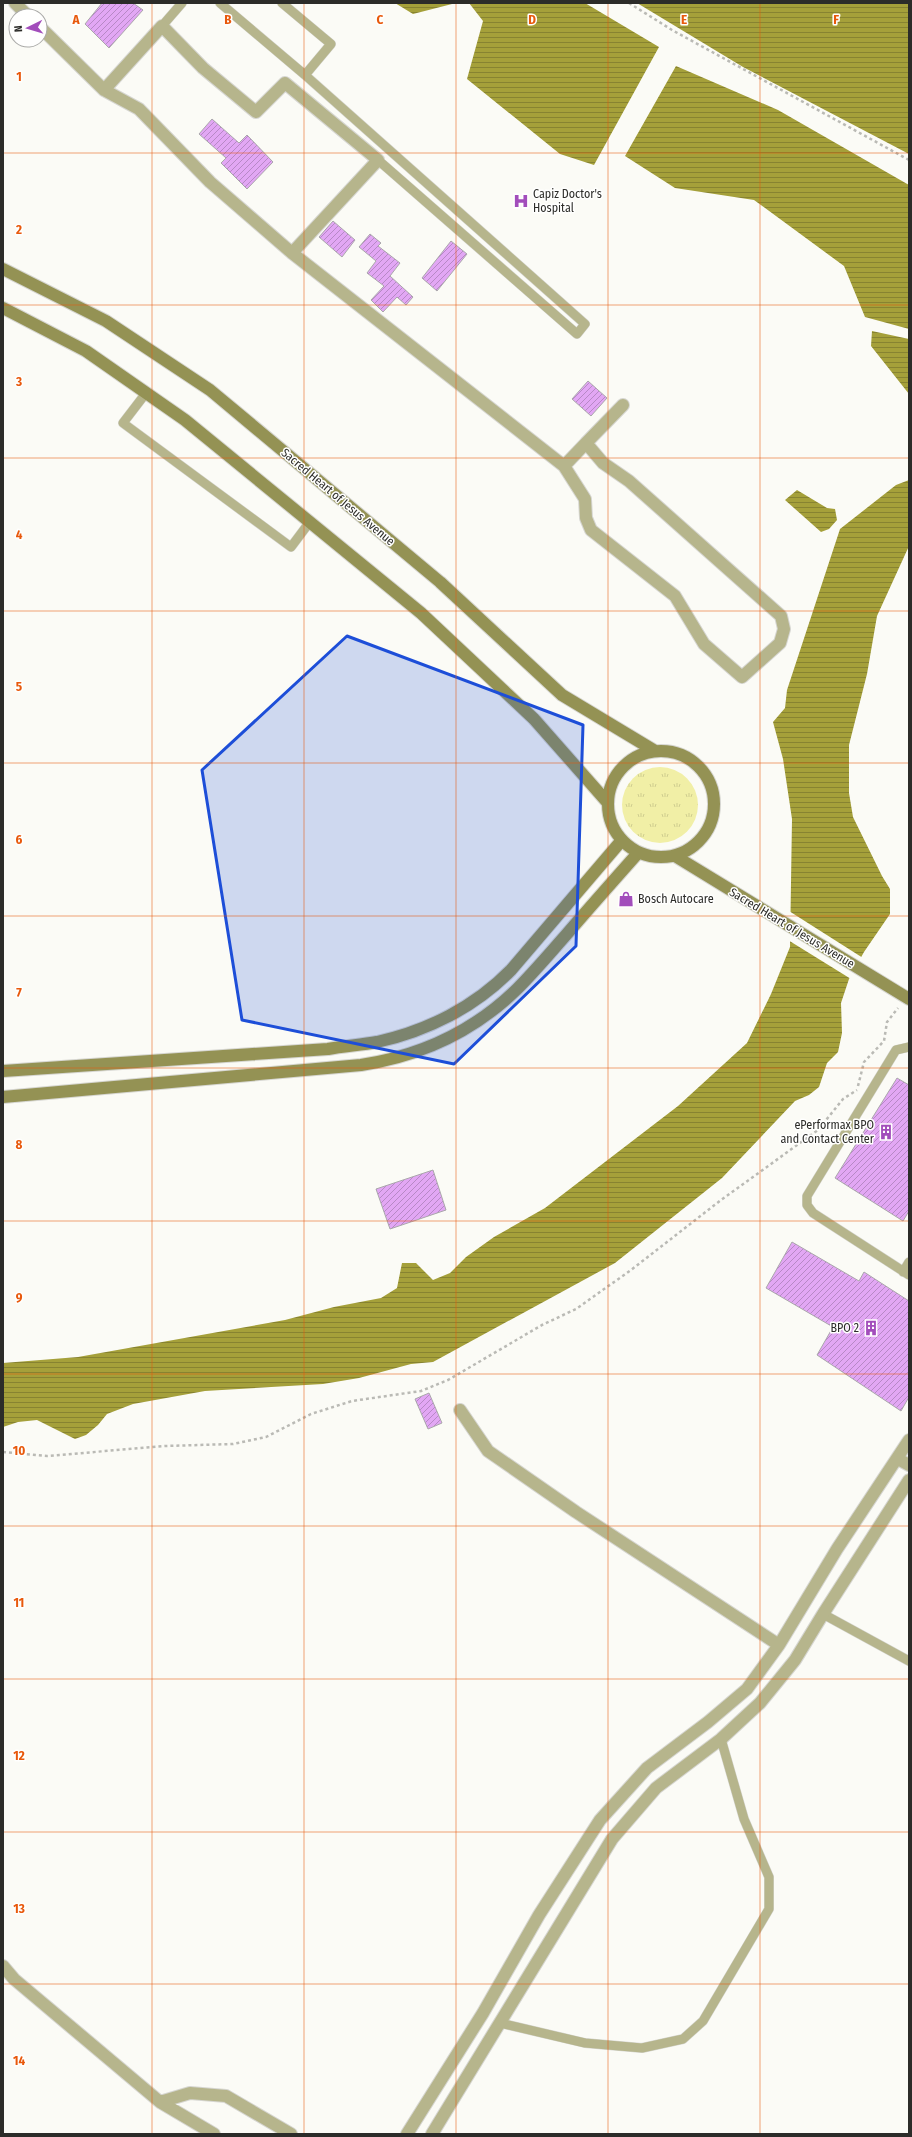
<svg xmlns="http://www.w3.org/2000/svg" width="912" height="2137" viewBox="0 0 912 2137" font-family="'Fira Sans Condensed',sans-serif">
  <style>
    .grass { fill: url(#grass-tufts) }
    .water { fill: url(#water-rules) }
    .pier { fill: #fbfbf6 }
    .building { fill: url(#building-hatch); stroke: #aaa7ab }
    .lines { fill: none; stroke-linecap: round; stroke-linejoin: round }
    .lane-casing { stroke: #d6d6d1; stroke-width: 10 }
    .street-casing { stroke: #d6d6d1; stroke-width: 14 }
    .secondary-casing { stroke: #d6d6d1; stroke-width: 14 }
    .path { stroke: #babab5; stroke-width: 2.5; stroke-dasharray: 3 3; stroke-linecap: butt }
    .lane { stroke: #b6b58c; stroke-width: 9 }
    .street { stroke: #b6b58c; stroke-width: 12 }
    .secondary { stroke: #949254; stroke-width: 12 }
    .marked { fill: #1d4ed8; fill-opacity: 0.2; stroke: #1d4ed8; stroke-width: 3; stroke-linejoin: round }
    .grid { fill: none; stroke: #e8590c; stroke-width: 1; stroke-opacity: 0.55 }
    .labels { text-anchor: middle; stroke-width: 3; stroke-linejoin: round; paint-order: stroke }
    .poi-label { font-size: 12px; fill: #2c2c29; stroke: #fffffe; text-anchor: start }
    .street-label { font-size: 12px; fill: #2c2c29; stroke: #fffffe }
    .grid-label { font-size: 13px; text-anchor: middle; font-weight: bold; fill: #e8590c; stroke: #fffffe; stroke-width: 3; stroke-linejoin: round; paint-order: stroke }
  </style>
  <defs>
    <pattern id="grass-tufts" width="24" height="20" patternUnits="userSpaceOnUse"><rect width="24" height="20" fill="#f1efa6"/><path d="M3 7l-1-3M5 7V3M7 7l1-3M15 17l-1-3M17 17v-4M19 17l1-3" fill="none" stroke="#cfcd8f"/></pattern>
    <pattern id="water-rules" width="6" height="5" patternUnits="userSpaceOnUse"><rect width="6" height="5" fill="#a5a03a"/><path d="M0 2.5h6" fill="none" stroke="#878331"/></pattern>
    <pattern id="building-hatch" width="6" height="6" patternUnits="userSpaceOnUse"><rect width="6" height="6" fill="#e2a7f4"/><path d="M-1 1l2-2M0 6l6-6M5 7l2-2" fill="none" stroke="#b788c6"/></pattern>
  </defs>
  <rect width="100%" height="100%" fill="#fbfbf6"/>
  <!-- grass -->
  <path class="grass" d="M622 805a38 38 0 1 1 76 0a38 38 0 1 1-76 0Z"/>
  <!-- water -->
  <path class="water" d="M395,3H456L413,14Z
    M469,3H585L659,47L594,165L560,154L467,79L483,21Z
    M637,3H909V154L743,67Z
    M676,66L778,110L909,185V329L865,317L844,266L754,200L675,188L625,156Z
    M872,331L909,339V394L871,346Z
    M909,480V546L877,616L867,674L849,745V793L853,817L882,876L890,889V914L864,952L849,979L841,1003L842,1033L838,1052L827,1063L819,1087L809,1095L795,1101L722,1178L615,1263L433,1362L411,1364L359,1378L323,1384L205,1391L133,1404L107,1414L98,1425L86,1435L75,1439L37,1420L18,1422L3,1427V1363L78,1357L285,1320L334,1307L381,1298L397,1288L402,1263H416L433,1280L450,1273L466,1257L494,1237L545,1208L678,1106L747,1043L771,994L790,947L792,819L783,759L773,722L785,708L787,690L840,529L896,485Z
    M797,490L827,508L835,509L837,520L829,529L821,532L785,500Z"/>
  <!-- pier -->
  <path class="pier" d="M789,911L863,958L851,979L788,940Z"/>
  <!-- building -->
  <path class="building" d="M102,3H133L143,10L109,48L85,24Z
    M212,119L239,143L247,135L273,162L247,189L221,163L226,158L199,134Z
    M333,221L355,240L342,257L319,237Z
    M370,234L381,243L378,246L400,263L390,276L413,297L406,305L397,297L383,312L371,300L384,286L367,273L376,261L359,247Z
    M451,241L467,254L437,291L422,278Z
    M588,381L607,398L591,416L572,399Z
    M897,1078L909,1085V1211L903,1221L835,1178Z
    M433,1170L446,1210L390,1229L376,1189Z
    M792,1242L859,1281L864,1272L909,1301V1397L901,1411L817,1355L833,1327L766,1288Z
    M429,1393L442,1423L428,1429L415,1399Z"/>
  <g class="lines">
    <defs>
      <path id="lane" d="M220,3L305,75L331,44L282,3
        M162,26L182,3
        M305,75L585,324L577,334L378,160
        M146,393L123,423L291,547L309,523
        M909,1047L896,1050L807,1196V1205L813,1213L909,1275
        M903,1272L909,1262
        M823,1614L909,1661
        M500,2023L585,2043L642,2048L683,2039L703,2021L769,1909V1877L744,1819L721,1739"/>
      <path id="street" d="M15,3L28,16
        M40,27L104,90L139,109L210,182L292,253L564,466L585,499L586,518L591,530L675,596L704,644L742,677L780,643L784,629L781,616L629,481L603,463L586,443L623,405
        M104,90L162,26L203,68L256,112L285,83L378,160L292,253
        M564,466L586,443
        M460,1410L488,1451L576,1512L779,1645
        M898,1459L909,1465
        M3,1966L14,1979L160,2102L214,2134
        M160,2102L190,2093L226,2096L291,2134
        M407,2134L483,2013L539,1915L600,1820L647,1768L708,1722L747,1689L779,1645L837,1549L909,1440
        M432,2134L612,1839L656,1788L721,1739L760,1703L795,1660L823,1614L909,1480"/>
      <path id="secondary" d="M3,269L106,321L210,390L440,582L562,695L655,751
        M3,308L86,351L185,420L421,613L534,719L608,803
        M608 804a53 53 0 1 1 106 0a53 53 0 1 1-106 0Z
        M675,856L909,999
        M3,1071L328,1049C344,1046 361,1045 377,1042C427,1031 475,1007 511,970L622,840
        M3,1097L361,1065C420,1056 474,1031 517,989C534,972 550,953 566,935C590,907 614,880 638,853"/>
    </defs>
    <!-- lane casing -->
    <use href="#lane" class="lane-casing"/>
    <!-- street casing -->
    <use href="#street" class="street-casing"/>
    <!-- secondary casing -->
    <use href="#secondary" class="secondary-casing"/>
    <!-- path -->
    <path class="path" d="M629,3L672,30L909,160
      M858,1086L864,1062L884,1041L887,1022L898,1008
      M3,1452L47,1456L165,1446L233,1444L266,1437L311,1414L352,1401L421,1391L448,1380L542,1325L576,1309L631,1270L721,1200L818,1130L843,1099L857,1090"/>
    <!-- lane -->
    <use href="#lane" class="lane"/>
    <!-- street -->
    <use href="#street" class="street"/>
    <!-- secondary -->
    <use href="#secondary" class="secondary"/>
  </g>
  <!-- marked area -->
  <path class="marked" d="M347,636L583,725L576,946L454,1064L242,1020L202,770Z"/>
  <!-- grid -->
  <path class="grid" d="M152,3V2134M304,3V2134M456,3V2134M608,3V2134M760,3V2134M3,153H909M3,305H909M3,458H909M3,611H909M3,763H909M3,916H909M3,1068H909M3,1221H909M3,1374H909M3,1526H909M3,1679H909M3,1832H909M3,1984H909"/>
  <!-- icons -->
  <defs>
    <symbol id="hospital-bare" viewBox="-9 -9 18 18"><path d="M-5-5h3v3.5h4V-5h3V5h-3V1.5h-4V5h-3Z" fill="#a24dbb" stroke="#fffffe" stroke-width="2.5" paint-order="stroke"/></symbol>
    <symbol id="shop-bare" viewBox="-9 -9 18 18"><path d="M-5-2.5h2.3a2.7 3.5 0 0 1 5.4 0H5L5.5 6h-11ZM-1.5-2.5h3a1.5 2.3 0 0 0-3 0Z" fill="#a24dbb" stroke="#fffffe" stroke-width="2.5" paint-order="stroke"/></symbol>
    <symbol id="building-bare" viewBox="-9 -9 18 18"><path d="M-4-6H4V6H1V3H-1V6H-4ZM-2.5-4.3h1.7v1.8h-1.7ZM.8-4.3h1.7v1.8H.8ZM-2.5-1h1.7V.8h-1.7ZM.8-1h1.7V.8H.8Z" fill="#a24dbb" stroke="#fffffe" stroke-width="2.5" paint-order="stroke"/></symbol>
  </defs>
  <g fill-rule="evenodd">
    <use href="#hospital-bare" x="510" y="190" width="22" height="22"/>
    <use href="#shop-bare" x="615" y="888" width="22" height="22"/>
    <use href="#building-bare" x="875" y="1121" width="22" height="22"/>
    <use href="#building-bare" x="860" y="1317" width="22" height="22"/>
  </g>
  <g class="labels">
    <!-- poi labels -->
    <g class="poi-label">
      <text x="533" y="198">Capiz Doctor's<tspan x="533" dy="14">Hospital</tspan></text>
      <text x="638" y="903">Bosch Autocare</text>
      <text x="874" y="1129" text-anchor="end">ePerformax BPO<tspan x="874" dy="14">and Contact Center</tspan></text>
      <text x="859" y="1332" text-anchor="end">BPO 2</text>
    </g>
    <!-- street labels -->
    <g class="street-label">
      <text transform="translate(338 497) rotate(40)" y="4">Sacred Heart of Jesus Avenue</text>
      <text transform="translate(792 928) rotate(31)" y="4">Sacred Heart of Jesus Avenue</text>
    </g>
  </g>
  <g class="grid-label">
    <text x="76" y="24">A</text>
    <text x="228" y="24">B</text>
    <text x="380" y="24">C</text>
    <text x="532" y="24">D</text>
    <text x="684" y="24">E</text>
    <text x="836" y="24">F</text>
    <text x="19" y="81">1</text>
    <text x="19" y="234">2</text>
    <text x="19" y="386">3</text>
    <text x="19" y="539">4</text>
    <text x="19" y="691">5</text>
    <text x="19" y="844">6</text>
    <text x="19" y="997">7</text>
    <text x="19" y="1149">8</text>
    <text x="19" y="1302">9</text>
    <text x="19" y="1455">10</text>
    <text x="19" y="1607">11</text>
    <text x="19" y="1760">12</text>
    <text x="19" y="1913">13</text>
    <text x="19" y="2065">14</text>
  </g>
  <!-- border -->
  <rect width="912" height="2137" fill="none" stroke="#2c2c29" stroke-width="8"/>
  <!-- north arrow -->
  <g transform="translate(28 28) rotate(265)"><circle r="19" fill="#fffffe" stroke="#ababa9"/>
  <path d="M0-3L7 15L0 10L-7 15Z" fill="#a24dbb"/>
  <text y="-6" font-size="11" font-weight="bold" text-anchor="middle" fill="#2c2c29">N</text>
  </g>
</svg>
